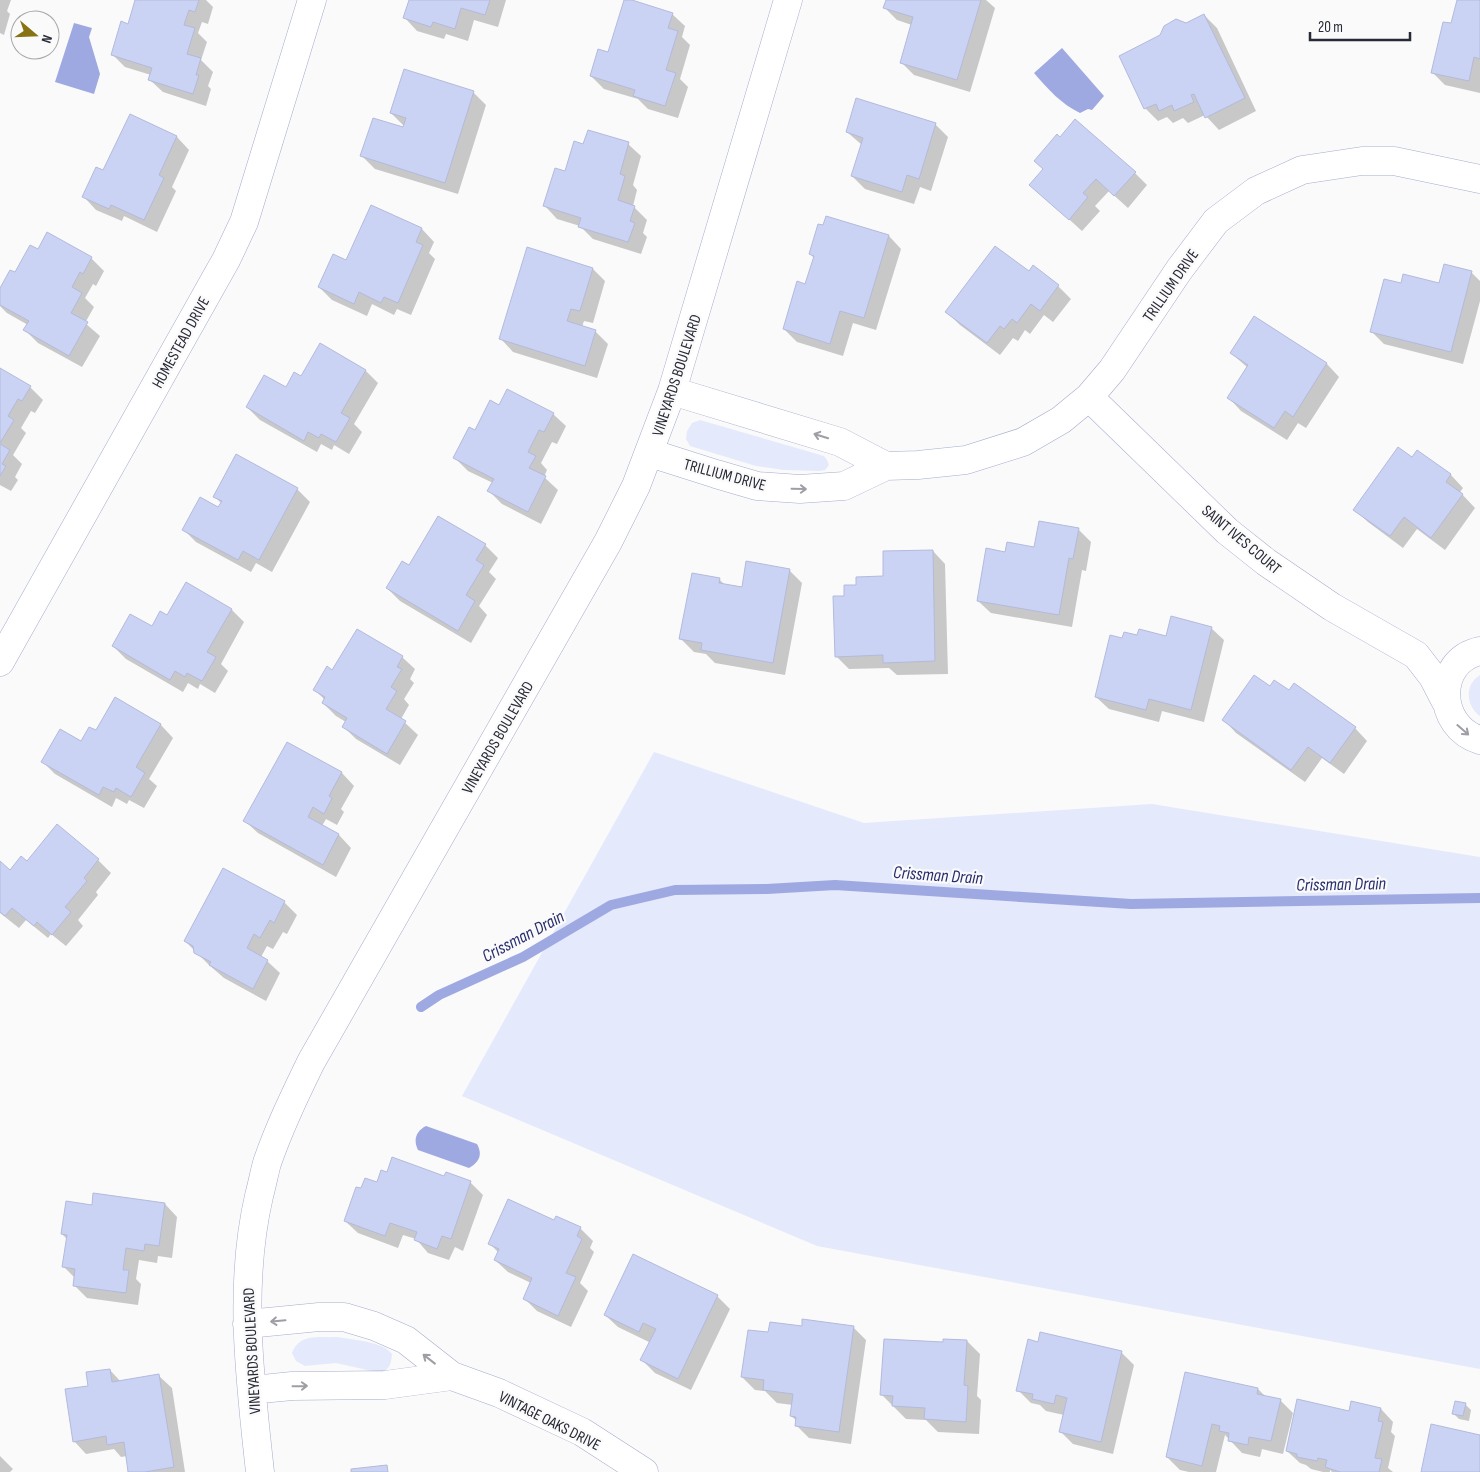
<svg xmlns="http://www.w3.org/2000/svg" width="1480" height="1472" viewBox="0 0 1480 1472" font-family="'Sofia Sans Condensed',sans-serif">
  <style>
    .green { fill: #e5e9fc }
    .water { fill: #9ea9e1 }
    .shadow { fill: #0003 }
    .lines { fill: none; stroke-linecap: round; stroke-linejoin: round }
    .stream { stroke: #9ea9e1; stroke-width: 10 }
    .building { fill: #cbd3f4; stroke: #b3badb }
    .street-casing { stroke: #a5accc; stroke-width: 29 }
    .street { stroke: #fff; stroke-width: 28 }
    .oneway { stroke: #9e9fa5 }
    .labels { text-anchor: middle; stroke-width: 4.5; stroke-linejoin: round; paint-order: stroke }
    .street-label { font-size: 16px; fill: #272a36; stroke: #fafafa }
    .water-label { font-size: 18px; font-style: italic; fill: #282d6e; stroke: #fafafa }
  </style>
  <rect width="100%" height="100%" fill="#fafafa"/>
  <!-- green -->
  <path class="green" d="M700,420L824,456L827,460L829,465L825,470L820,471L784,470L756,466L690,446L686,439L687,431L692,423Z
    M1480,675V716C1466,706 1464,685 1480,675Z
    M654,752L864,823L1152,804L1480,857V1369L817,1246L462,1096Z
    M337,1337C352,1340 383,1341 392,1354C391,1364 390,1369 381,1373L336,1363L305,1366L296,1361L292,1353C300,1333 318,1338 337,1337Z"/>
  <!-- water -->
  <path class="water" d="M74,23L92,28L89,37L100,74L94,94L55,82Z
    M1062,48L1104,96L1092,110L1088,109L1080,113C1061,104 1048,89 1034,73Z
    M426,1126L477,1144C483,1155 479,1162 469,1168L418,1150C413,1140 416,1131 426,1126Z"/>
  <!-- shadow -->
  <path class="shadow" d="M0,0H11L7,11L10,14L4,35L0,33Z
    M136,0H206L213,7L208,24L202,22L198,33L207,42L201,60L213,72L208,86L211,89L206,106L163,92L150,80L151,75L125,67L112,54L129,25Z
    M410,0H506L498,27L474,20L468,41L446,34L444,39L417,31L405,18Z
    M625,0L672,14L685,26L682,37L690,45L680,79L688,87L678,118L648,109L638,99L604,89L591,76L609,53Z
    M887,0H986L995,8L970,92L914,75L901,62L912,25L897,20L885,8Z
    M1458,0H1480V93L1445,85L1432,72L1452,25Z
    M1204,15L1217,28L1256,111L1219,130L1205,115L1188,123L1183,118L1173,123L1167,117L1158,121L1145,108L1120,56Z
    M473,92L486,105L458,194L375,169L362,156L404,129V126L391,113Z
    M130,116L177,137L189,150L172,187L176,191L157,232L124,216L122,221L96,210L84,197L104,172Z
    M935,124L948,137L931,191L920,187L914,204L865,189L852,176L862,145L847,132Z
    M628,144L641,156L633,185L637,190L633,206L647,220L643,233L647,237L641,254L593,239L580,226L557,219L545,206L584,146Z
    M1135,173L1147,185L1128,208L1109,191L1095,206L1100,211L1082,231L1031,185Z
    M422,229L434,242L429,253L435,259L411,315L397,309L394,315L372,304L367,316L332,300L319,287L347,262Z
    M48,234L91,258L104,271L96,286L93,284L85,298L94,307L85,323L100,336L82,367L38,343L25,330L28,325L7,313L0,306V291L38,250Z
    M889,236L901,249L876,330L853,323L843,356L797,342L784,329L806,286L814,258L810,254Z
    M593,269L605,281L593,323L584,321L582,327L595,331L608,344L597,378L513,352L501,339Z
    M1029,272L1058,286L1071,299L1053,322L1044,315L1030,334L1025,330L1018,341L1013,338L1000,355L960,325L947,312Z
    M1471,272L1480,281V301L1463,364L1384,344L1371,331L1402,285H1440Z
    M1255,317L1327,364L1339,377L1306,428L1298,423L1287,440L1241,411L1229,398L1248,368L1231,353Z
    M0,369L30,387L43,400L35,413L31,411L21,428L26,433L13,455L22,464L15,477L18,480L11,491L0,485Z
    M366,371L378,383L354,424L362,432L349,454L334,445L332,450L321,444L317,452L260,420L247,407L286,389L301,377Z
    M499,407L553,414L566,426L557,444L552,442L541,463L547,470L544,477L558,490L541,524L502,504L489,491L493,483L468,471L455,458Z
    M1417,451L1451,475L1463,488L1460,492L1475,508L1445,550L1417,529L1403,548L1368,522L1355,510L1412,459Z
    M297,489L310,502L272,572L256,563L251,572L196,542L183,529L219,509L222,504L215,497Z
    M1078,529L1091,542L1086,571L1082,570L1072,627L991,613L978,601L1006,553L1035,548Z
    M485,545L498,558L489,572L496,579L479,606L487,615L471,643L400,601L387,588L409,567Z
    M933,551L945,564L948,674L897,675L889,668L849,669L836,656L858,586L884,577Z
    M789,570L802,583L785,675L715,663L706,654L694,652L681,639L719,579L725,585L743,588Z
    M232,610L244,622L221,664L228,671L215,693L200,684L198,689L188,683L183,692L126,659L113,646L152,628L167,617Z
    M1211,628L1224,640L1204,722L1162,711L1159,722L1109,709L1096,697L1138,637L1167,638Z
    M402,657L415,669L410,679L414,683L404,699L409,705L401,719L418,735L400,765L356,739L343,726L346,722L336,716L323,703L325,700L315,690L333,671Z
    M1270,688L1289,692L1355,728L1367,741L1344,774L1322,758L1305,782L1236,733L1224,720Z
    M115,699L161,725L173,738L149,779L157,786L144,808L129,800L127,804L116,798L112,807L55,774L42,761L81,743L96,732Z
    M287,744L342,773L354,786L341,809L344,812L337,825L326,819L322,826L339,835L351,848L336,877L258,833L245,821Z
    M98,860L111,873L96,892L98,895L78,920L83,926L66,946L51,934L48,938L26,920L19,928L0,913V863L10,871L27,863Z
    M284,902L297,915L287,934L283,932L273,949L267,946L261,957L267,961L280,973L266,1001L224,978L209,965L185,941Z
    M445,1178L470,1182L483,1195L463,1251L455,1247L449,1260L428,1253L416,1239L403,1235L398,1248L358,1233L345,1221L362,1190Z
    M165,1204L177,1217L172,1258L158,1256L157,1263L139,1260L136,1279L141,1284L138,1305L87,1298L74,1285L75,1278L63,1266L67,1239L62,1234L93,1206Z
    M580,1228L593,1241L590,1248L594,1252L580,1283L588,1291L571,1327L537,1311L524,1298L531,1283L508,1272L495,1260L499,1253L489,1243Z
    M717,1296L730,1309L691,1390L655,1373L642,1360L651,1343L618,1327L605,1315Z
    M853,1327L866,1340L851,1444L809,1438L796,1425L797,1421L791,1416L793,1405L777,1403L765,1391L755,1390L742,1377L769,1334Z
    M944,1340L967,1341L980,1354L977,1396L981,1400L979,1434L938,1432L926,1420L906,1419L882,1395L944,1344Z
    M1038,1343L1121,1352L1134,1365L1113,1454L1073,1444L1061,1432L1064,1415L1046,1411L1040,1405L1031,1403L1018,1390Z
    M110,1370L121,1382L159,1376L172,1388L185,1472H130L127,1456L121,1457L114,1449L86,1454L74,1441Z
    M1258,1389L1266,1397L1280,1400L1293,1413L1283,1454L1262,1449L1260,1457L1242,1453L1225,1435L1216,1472H1189L1180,1470L1167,1457Z
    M1465,1404L1471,1410L1469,1421L1459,1419L1453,1413Z
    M1381,1409L1393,1422L1391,1432L1395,1436L1388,1468L1393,1472H1332L1330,1470V1472H1323L1311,1469L1306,1465L1300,1463L1287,1451L1350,1412Z
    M0,1456L13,1469L10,1472H0Z"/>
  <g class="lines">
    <!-- stream -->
    <path class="stream" d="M421,1007L439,995L523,957L611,905L675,890L767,889L835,885L1131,904L1480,898"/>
  </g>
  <!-- building -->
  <path class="building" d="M135,0H199L195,12L189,10L184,25L195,28L187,54L201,58L196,75H199L193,94L148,80L152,68L111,55L121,21L128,24Z
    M409,0H490L485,15L461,8L455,29L433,22L431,27L403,18Z
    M624,0H632L673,13L668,28L678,31L666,70L676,73L665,106L633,96L635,90L590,76L598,49L608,52Z
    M886,0H981L957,80L900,63L913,17L883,8Z
    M1457,0H1480V59L1474,57L1469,81L1431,73L1443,22L1451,23Z
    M1204,14L1245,98L1205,118L1194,94L1191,95L1194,102L1174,111L1172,105L1159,111L1156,104L1144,109L1119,56L1160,35L1164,26L1176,19L1186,23Z
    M404,69L474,91L445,183L360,156L373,118L403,127L406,118L390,113Z
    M856,98L936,123L919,179L907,175L902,192L851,176L863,138L846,132Z
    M130,114L177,136L159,175L164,178L144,220L111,205L109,209L82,197L96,167L103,170Z
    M1075,119L1136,172L1114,196L1096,179L1083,193L1088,197L1069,220L1029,185L1043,169L1034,161L1057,134L1060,137Z
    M588,130L629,142L620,174L625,176L618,200L635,206L630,221L635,223L628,242L578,227L581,218L543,206L555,168L565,171L574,141L583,144Z
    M371,205L422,228L416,242L423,245L398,303L384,297L381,303L359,292L354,304L318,287L333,254L346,260Z
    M826,216L889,235L864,318L840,311L830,344L783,329L797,281L805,284L814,256L809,254L818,224L823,225Z
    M47,232L92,257L83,274L80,272L72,287L82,293L71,313L88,322L69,356L23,330L29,321L0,305V288L10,270L15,272L30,245L38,249Z
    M995,246L1029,271L1033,265L1059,285L1040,311L1031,304L1017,323L1012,319L1004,329L1000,326L987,343L945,312Z
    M527,247L593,268L580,311L571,309L567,321L596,330L585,366L499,339Z
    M1444,264L1472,271L1451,352L1370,332L1384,279L1401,283L1403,274L1439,283Z
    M1254,316L1327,363L1293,417L1285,411L1274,428L1227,398L1248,365L1230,353Z
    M320,343L366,370L341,413L350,418L336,442L321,434L319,438L308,432L304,441L246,407L264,375L286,387L294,372L301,376Z
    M0,368L31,386L22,401L18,399L8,416L14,420L0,443Z
    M507,389L554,413L544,432L539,430L528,452L536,456L529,468L546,476L528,512L487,491L494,479L453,458L469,427L475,430L490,400L499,405Z
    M0,444L10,450L2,464L6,466L0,476Z
    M1398,447L1412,457L1417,450L1451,474L1446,482L1463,494L1431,538L1404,517L1390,536L1353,510Z
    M236,454L298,488L259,560L243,551L238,560L182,530L200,497L218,507L222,501L213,497Z
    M438,516L486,544L476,560L484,565L466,595L475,601L458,631L386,588L402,561L409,565Z
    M1039,521L1079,528L1073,559L1069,558L1059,615L977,601L986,548L1005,552L1007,542L1034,547Z
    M933,550L935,661L883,663V655L835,657L833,596H844V585H856V577L883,576V551Z
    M746,561L790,569L773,663L701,650L702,643L679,639L692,573L720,578L719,583L742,587Z
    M186,582L232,609L207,652L216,657L202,681L187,673L185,677L175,671L170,680L112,646L130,614L152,626L160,611L167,615Z
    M1171,616L1212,627L1191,710L1149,699L1146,710L1095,697L1110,635L1122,638L1124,632L1137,635L1139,629L1166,636Z
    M357,629L403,656L397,667L402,669L391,687L397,691L386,709L406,721L387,754L342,727L347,718L322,703L325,697L313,690L327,666L332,670Z
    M1254,675L1270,686L1274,680L1289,690L1294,683L1356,727L1330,763L1308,747L1291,770L1222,720Z
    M115,697L161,724L136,767L145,773L131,797L116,788L114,792L103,787L99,795L41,762L60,729L81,741L89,727L96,730Z
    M287,742L342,772L329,796L332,798L324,814L313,807L308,817L339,834L323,865L243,821Z
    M57,824L99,859L84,878L87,881L65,907L71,912L52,935L37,922L34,926L12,908L5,916L0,912V861L10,870L21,856L27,861Z
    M223,868L285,901L274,923L270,920L260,938L254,934L247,948L268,960L253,989L209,965L211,962L194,953L193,946L184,941Z
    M392,1157L444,1176L446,1172L471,1181L451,1239L442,1236L437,1249L414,1240L417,1232L390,1223L385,1236L344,1221L356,1187L361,1188L365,1178L377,1182L381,1170L387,1172Z
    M93,1193L165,1203L159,1246L145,1244L144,1251L126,1248L123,1270H129L126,1293L73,1286L75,1269L62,1267L67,1235L61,1234L66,1201L92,1205Z
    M508,1199L554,1220L556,1216L581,1227L577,1236L582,1239L566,1273L576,1277L558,1316L523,1299L532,1278L494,1260L499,1249L488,1244Z
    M633,1254L718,1295L678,1379L640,1360L656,1329L643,1323L639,1332L604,1315Z
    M802,1319L854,1326L839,1432L795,1426L796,1417L790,1416L793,1394L763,1390L764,1380L741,1377L748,1330L768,1332L770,1322L802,1326Z
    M1040,1332L1122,1351L1101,1442L1059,1432L1067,1398L1056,1395L1054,1404L1032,1399L1033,1394L1016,1391L1028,1339L1038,1342Z
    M884,1339L943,1342V1339L967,1340L964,1385L968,1386L966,1422L924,1419L925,1408L892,1406L893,1396L880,1395Z
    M110,1369L112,1382L159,1374L174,1467L145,1472H128L124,1442L107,1445L106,1436L73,1442L65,1389L88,1386L86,1372Z
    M1185,1372L1258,1388L1257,1394L1281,1399L1271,1441L1249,1437L1248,1445L1228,1441L1229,1433L1219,1431L1220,1426L1212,1424L1202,1466L1166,1457Z
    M1297,1399L1349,1411L1351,1401L1381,1408L1378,1421L1383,1422L1375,1458L1382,1459L1379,1472H1340L1325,1467L1327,1460L1318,1458L1317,1461L1297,1457V1454L1286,1451Z
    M1455,1401L1466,1403L1463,1416L1452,1414Z
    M1431,1424L1480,1435V1472H1421Z
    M387,1465L388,1472H351V1469Z"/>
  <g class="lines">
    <defs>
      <path id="street" d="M1089,397L1227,531L1266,562L1332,607L1416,655L1433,677L1446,702
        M650,453L716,474L757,486L800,489L844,486L886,466L840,442L672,391
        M886,466L918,465L966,460L1023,442L1061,420L1089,397L1112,370L1179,270L1216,221L1256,191L1302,170L1362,161H1394L1480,179
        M1480,651C1434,661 1436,727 1480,740
        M0,662L226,260L244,222L312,0
        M247,1324L319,1317H344L374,1326L406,1340L452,1376L385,1385L292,1386L252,1390
        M452,1376L499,1393L582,1432L644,1472
        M260,1472C250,1380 238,1287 259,1196C262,1185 264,1174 267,1163C279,1128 295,1095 311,1062L608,542L636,486L672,391L788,0"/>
    </defs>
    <!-- street casing -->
    <use href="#street" class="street-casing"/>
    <!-- street -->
    <use href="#street" class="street"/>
  </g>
  <!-- one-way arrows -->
  <defs><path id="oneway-shaft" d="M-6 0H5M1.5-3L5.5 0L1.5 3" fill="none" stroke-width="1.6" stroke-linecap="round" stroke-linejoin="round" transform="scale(1.25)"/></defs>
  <g class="oneway">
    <use href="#oneway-shaft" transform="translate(821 436) rotate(-163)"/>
    <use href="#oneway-shaft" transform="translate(799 489) rotate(1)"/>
    <use href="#oneway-shaft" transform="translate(1463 730) rotate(41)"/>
    <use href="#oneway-shaft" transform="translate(278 1321) rotate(175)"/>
    <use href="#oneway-shaft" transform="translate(429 1359) rotate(-142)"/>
    <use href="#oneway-shaft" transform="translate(300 1386) rotate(-1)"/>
  </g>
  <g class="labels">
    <!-- street labels -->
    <g class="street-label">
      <text transform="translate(1170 285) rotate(-55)" y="6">TRILLIUM DRIVE</text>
      <text transform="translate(180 342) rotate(-61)" y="6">HOMESTEAD DRIVE</text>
      <text transform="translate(676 375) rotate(-72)" y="6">VINEYARDS BOULEVARD</text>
      <text transform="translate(725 474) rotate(15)" y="6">TRILLIUM DRIVE</text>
      <text transform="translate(1242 539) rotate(40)" y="6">SAINT IVES COURT</text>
      <text transform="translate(497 737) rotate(-60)" y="6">VINEYARDS BOULEVARD</text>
      <text transform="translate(251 1351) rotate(-93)" y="6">VINEYARDS BOULEVARD</text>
      <text transform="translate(550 1420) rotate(27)" y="6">VINTAGE OAKS DRIVE</text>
    </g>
    <!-- water labels -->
    <g class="water-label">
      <text transform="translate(938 875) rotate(4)" y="6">Crissman Drain</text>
      <text transform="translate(1341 884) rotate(-1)" y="6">Crissman Drain</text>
      <text transform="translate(523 936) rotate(-28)" y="6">Crissman Drain</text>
    </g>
  </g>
  <!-- north arrow -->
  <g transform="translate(35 35) rotate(109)"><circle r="24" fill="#fafafa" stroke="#a6a7ac"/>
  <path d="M0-4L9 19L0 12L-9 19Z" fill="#877214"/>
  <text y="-8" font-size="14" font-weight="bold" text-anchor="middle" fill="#272a36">N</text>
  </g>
  <!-- scale -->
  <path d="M1310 32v8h100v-8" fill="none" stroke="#272a36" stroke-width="2.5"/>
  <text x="1318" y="32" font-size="15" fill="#272a36" stroke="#fafafa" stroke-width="4" paint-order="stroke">20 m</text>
</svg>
